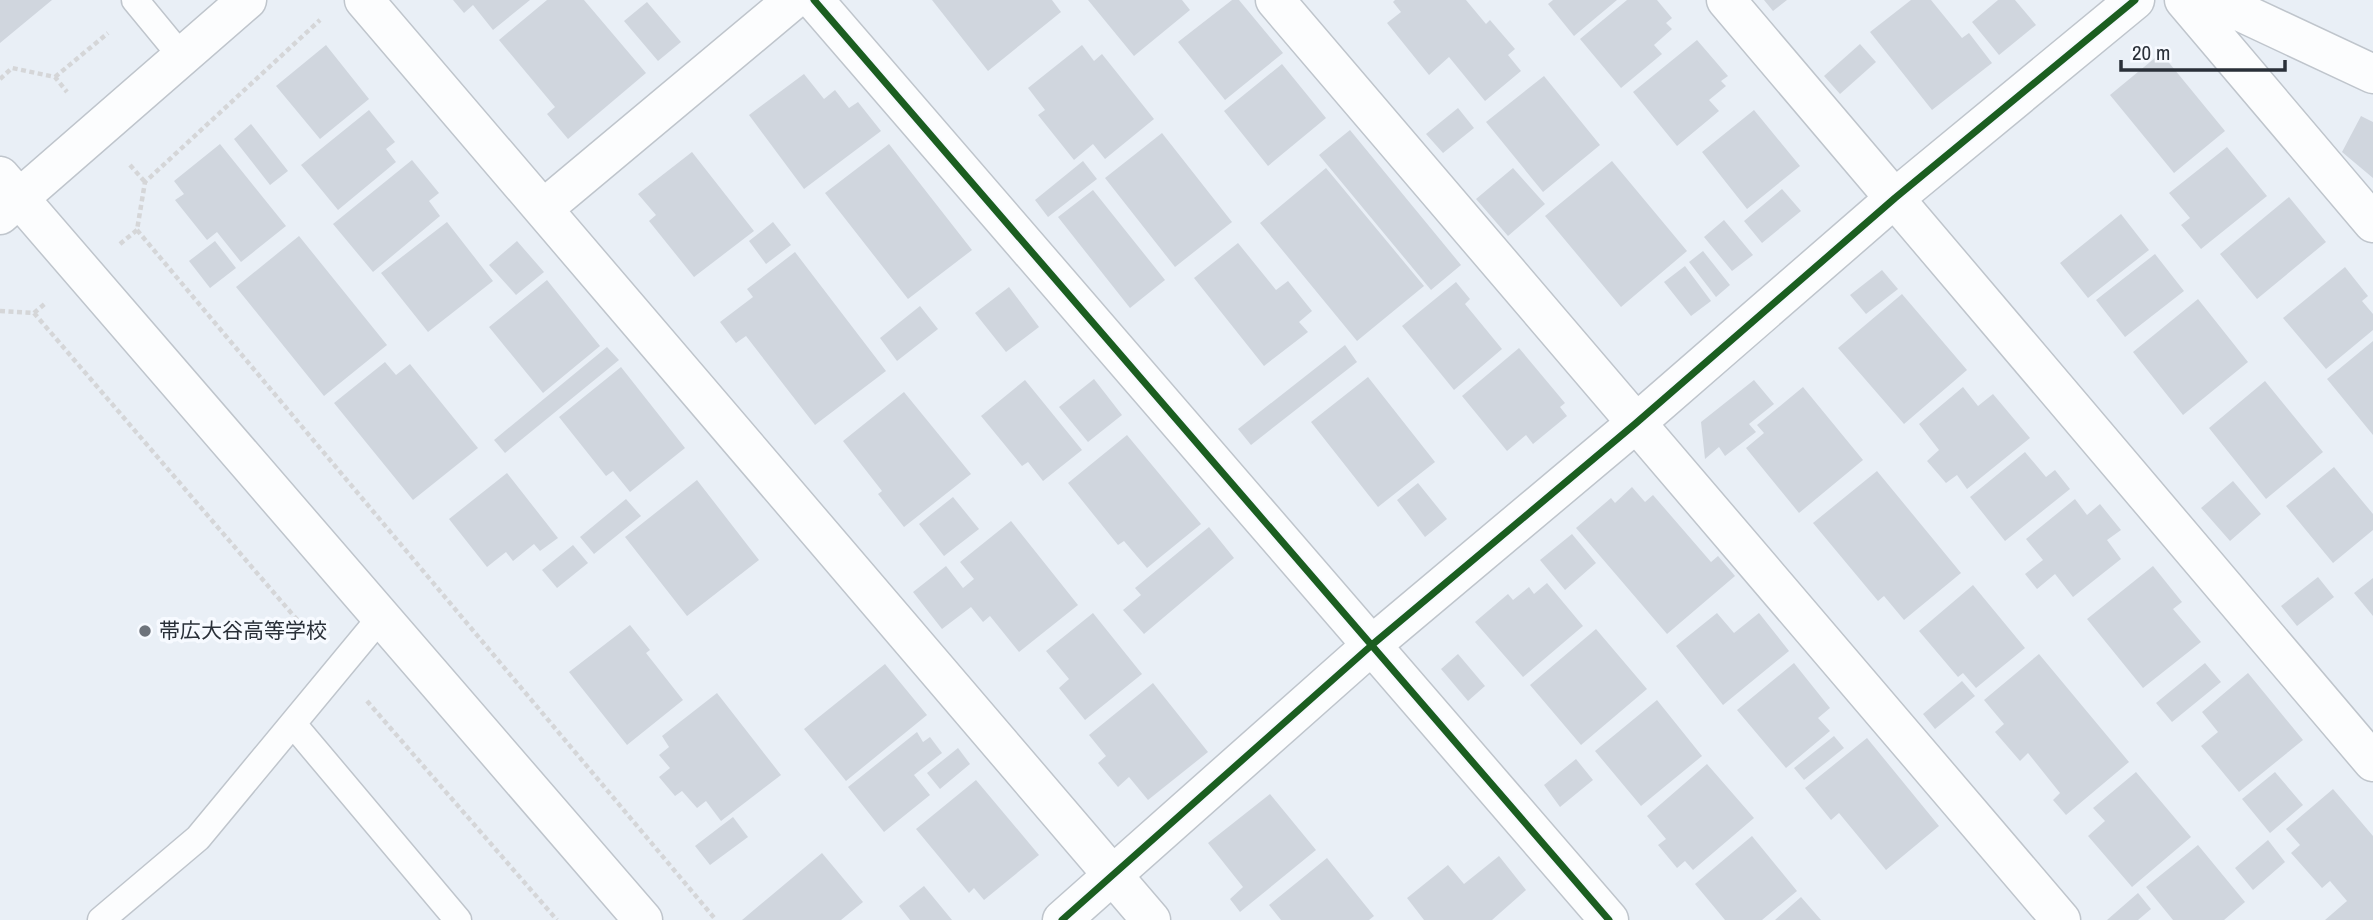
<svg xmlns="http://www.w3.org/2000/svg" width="2373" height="920" viewBox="0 0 2373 920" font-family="'Archivo Narrow','Noto Sans JP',sans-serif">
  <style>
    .building { fill: #d0d6de }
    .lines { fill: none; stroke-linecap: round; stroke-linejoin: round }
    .service-casing { stroke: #bfc5cc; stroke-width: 29 }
    .minor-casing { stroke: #bfc5cc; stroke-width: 41 }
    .tertiary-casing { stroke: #bfc5cc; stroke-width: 41 }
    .path { stroke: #d5d6d8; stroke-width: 4.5; stroke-dasharray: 5 3.5; stroke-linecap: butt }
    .service { stroke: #fcfdfe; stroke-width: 26 }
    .minor { stroke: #fcfdfe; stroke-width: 38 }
    .tertiary { stroke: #fcfdfe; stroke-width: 38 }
    .cycleway-casing { stroke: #f7faff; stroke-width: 11 }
    .cycleway { stroke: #1b5e20; stroke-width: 7 }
    .poi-dot { fill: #6d737b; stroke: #f7faff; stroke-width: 2.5 }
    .labels { text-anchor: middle; stroke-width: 7; stroke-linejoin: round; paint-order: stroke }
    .poi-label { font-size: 21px; fill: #2a3039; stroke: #f7faff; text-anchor: start }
  </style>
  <rect width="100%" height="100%" fill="#e9eff6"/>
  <!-- building -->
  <path class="building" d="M0,0H52L0,43Z
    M453,0H530L493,30L473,5L464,13Z
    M547,0H584L646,73L568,139L547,114L555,107L499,40Z
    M932,0H1052L1061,12L988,71Z
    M1088,0H1182L1190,10L1134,56Z
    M1232,0H1239L1283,53L1225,100L1178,42Z
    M1395,0H1466L1486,24L1490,20L1515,49L1508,55L1521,71L1485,101L1449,57L1429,75L1387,23L1401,12L1393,2Z
    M1553,0H1617L1574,36L1548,4Z
    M1627,0H1657L1672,18L1666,23L1672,29L1654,45L1662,54L1621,88L1580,39Z
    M1764,0H1787L1773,11Z
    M1911,0H1931L1962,38L1969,33L1992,63L1932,110L1870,32Z
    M1998,0H2015L2036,25L1999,55L1972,22Z
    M647,2L681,42L658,61L624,21Z
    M1697,40L1728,76L1721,81L1726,86L1709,100L1719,111L1677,146L1633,92Z
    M1860,44L1876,62L1840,94L1824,76Z
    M326,45L369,99L320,139L276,86Z
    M1082,45L1094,61L1102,54L1154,119L1105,159L1093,144L1074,160L1038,115L1045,110L1028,88Z
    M2161,53L2225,131L2174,173L2110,95Z
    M1282,64L1326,118L1268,166L1224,111Z
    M804,74L824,99L835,90L849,108L858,102L881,131L804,189L749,115Z
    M1544,76L1600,145L1543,192L1486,122Z
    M1458,108L1474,128L1443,153L1426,134Z
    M369,110L395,142L386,149L396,162L338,210L301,165Z
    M1754,110L1800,166L1747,209L1702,152Z
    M2361,116L2373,122V178L2342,152Z
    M251,124L288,171L270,185L234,139Z
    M1350,130L1461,265L1431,290L1319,155Z
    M1162,133L1232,222L1175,267L1105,178Z
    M220,144L286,226L241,262L217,232L207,240L175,200L184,194L174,181Z
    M889,144L972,250L908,299L825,193Z
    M2227,147L2267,196L2201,249L2181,225L2190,218L2169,193Z
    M692,152L754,231L694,277L649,221L656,215L638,194Z
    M412,160L439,193L429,201L440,216L373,272L333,224Z
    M1083,161L1097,179L1048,217L1035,200Z
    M1612,161L1687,251L1621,307L1545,216Z
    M1326,168L1424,286L1357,341L1260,223Z
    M1513,168L1545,204L1508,236L1476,199Z
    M1782,189L1801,211L1762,243L1744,221Z
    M1093,190L1165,280L1130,308L1058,217Z
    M2289,197L2326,242L2257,299L2220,254Z
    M2121,214L2149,250L2088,298L2060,263Z
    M1724,220L1753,255L1732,271L1704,237Z
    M447,222L493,281L428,332L381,273Z
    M773,222L791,245L766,264L749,241Z
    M299,236L387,345L324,396L236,287Z
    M215,241L236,268L210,288L189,261Z
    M517,241L544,272L516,295L489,265Z
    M1238,243L1276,290L1288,281L1312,311L1299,322L1308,332L1264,366L1194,278Z
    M1703,251L1730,285L1716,297L1689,262Z
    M795,252L886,371L815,425L746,336L736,343L720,322L753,297L747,289Z
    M2155,254L2184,291L2125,337L2096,300Z
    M1685,266L1711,301L1691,316L1664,282Z
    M2345,267L2368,296L2362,301L2373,314V330L2326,369L2283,318Z
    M1882,270L1898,289L1866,314L1850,295Z
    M547,280L600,346L543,393L489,327Z
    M1456,282L1470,299L1465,304L1502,349L1454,390L1402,326Z
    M1009,287L1039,327L1006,352L975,313Z
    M1902,294L1967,370L1904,424L1838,348Z
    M2198,299L2248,362L2183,415L2133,352Z
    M920,306L938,329L897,361L880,338Z
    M2373,341V435L2327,379Z
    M1345,345L1357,362L1251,445L1238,429Z
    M607,347L619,360L505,453L494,440Z
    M1519,348L1565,403L1560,407L1567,416L1533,444L1526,435L1507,451L1462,396Z
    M385,362L396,375L410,364L478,448L413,500L334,403Z
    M621,367L685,448L630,492L613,471L606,476L559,417Z
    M1368,377L1435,462L1378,507L1311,422Z
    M1094,379L1122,415L1088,442L1059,407Z
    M1025,380L1082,450L1043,481L1028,462L1022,466L981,416Z
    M1754,380L1774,404L1749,424L1756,432L1725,456L1719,447L1705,459L1701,422Z
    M2265,381L2323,452L2266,499L2209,428Z
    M1803,387L1863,460L1799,513L1746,448L1764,433L1757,425Z
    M1963,387L1978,406L1993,394L2030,438L1967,489L1957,475L1946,483L1927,461L1939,450L1919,424Z
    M904,392L971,474L904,527L878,494L882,491L843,441Z
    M1127,435L1201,524L1147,568L1124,541L1118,545L1068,483Z
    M2025,452L2046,477L2055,470L2070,489L2005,541L1970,497Z
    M2334,467L2373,514V530L2333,563L2286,506Z
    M1877,471L1961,573L1904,620L1884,596L1878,601L1813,523Z
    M507,473L558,538L540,551L534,544L513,561L506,552L487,567L449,519Z
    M697,480L759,560L687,616L625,537Z
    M2233,481L2261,514L2230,541L2201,508Z
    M1418,483L1447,519L1425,537L1397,500Z
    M1632,487L1645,502L1653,495L1711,562L1718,556L1735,576L1667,634L1576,528L1611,498L1615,503Z
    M953,497L979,529L944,556L919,524Z
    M626,499L641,516L594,554L580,537Z
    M2075,499L2087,515L2100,504L2121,530L2107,540L2121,559L2073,597L2055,574L2037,589L2025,574L2043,560L2026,539Z
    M1011,521L1078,605L1019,652L990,616L983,622L971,607L942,629L913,592L946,566L963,588L974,579L960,562Z
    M1209,527L1234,558L1144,634L1123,610L1141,595L1135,588Z
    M1572,534L1596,563L1565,590L1540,560Z
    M573,545L588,563L557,588L542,570Z
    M2153,566L2182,602L2173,609L2201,642L2143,688L2087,619Z
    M2318,577L2334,597L2297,626L2281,606Z
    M2373,578V616L2354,593Z
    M1547,583L1583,626L1523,677L1475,622L1508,594L1513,600L1529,587L1534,594Z
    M1973,585L2025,648L1976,688L1963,673L1958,677L1919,631Z
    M1093,613L1142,674L1085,720L1059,688L1069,679L1046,651Z
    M1717,613L1734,633L1759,613L1789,651L1723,705L1676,646Z
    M630,625L650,650L646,653L683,700L627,745L569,672Z
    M1596,629L1647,689L1581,745L1530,685Z
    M1458,654L1485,686L1468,701L1441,669Z
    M2039,654L2129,762L2066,815L2053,800L2060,793L2028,753L2020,761L1995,732L2004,724L1984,700Z
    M1794,663L1830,708L1818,718L1830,731L1786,768L1737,710Z
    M2205,663L2221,682L2172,722L2156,703Z
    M885,664L927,715L846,781L804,729Z
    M2248,673L2303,740L2239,792L2201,746L2218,732L2202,712Z
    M1962,681L1975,696L1935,729L1923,714Z
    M1153,683L1208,752L1148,800L1129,777L1118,787L1098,763L1106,756L1089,735Z
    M717,693L781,775L721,821L706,801L697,808L682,791L675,796L659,777L670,768L659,755L669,747L662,736Z
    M1657,700L1702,756L1641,806L1595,751Z
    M917,732L923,742L930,737L942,753L914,775L930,795L884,832L848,787Z
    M1834,736L1844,748L1804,780L1794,768Z
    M1867,738L1939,826L1886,870L1839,813L1831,820L1805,788Z
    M958,748L970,764L940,789L927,773Z
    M1576,759L1593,780L1560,807L1544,785Z
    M1707,764L1754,818L1693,870L1685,861L1677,868L1658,845L1666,839L1647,816Z
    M2136,772L2191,837L2132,887L2088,836L2105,821L2093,808Z
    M2275,772L2303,805L2270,833L2242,799Z
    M976,780L1039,855L984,900L974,888L969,893L916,829Z
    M2333,789L2373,836V920H2325L2347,901L2330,881L2322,888L2291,853L2300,845L2286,829Z
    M1270,794L1316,850L1240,912L1230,899L1243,887L1208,843Z
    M733,817L748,837L710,865L695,846Z
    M1752,836L1797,891L1762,920H1725L1695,884Z
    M2268,840L2285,862L2253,890L2235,868Z
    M2198,845L2245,902L2224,920H2173L2146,887Z
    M822,853L863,902L841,920H742Z
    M1499,856L1526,890L1492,920H1424L1407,898L1448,865L1464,884Z
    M1327,858L1374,916L1369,920H1281L1269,905Z
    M924,886L952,920H910L899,906Z
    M2138,893L2151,909L2138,920H2107Z
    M1801,897L1821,920H1775Z"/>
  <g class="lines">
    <defs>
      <path id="service" d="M135,0L182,57
        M293,724L458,920
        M101,920L198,838L381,617"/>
      <path id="minor" d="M364,0L1151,920
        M814,0L1609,920
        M1275,0L2061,920
        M1726,0L2373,762
        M2184,0L2373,223
        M2215,0L2373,74
        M543,209L793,0
        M1062,920L1373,644L1635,424L1895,198L2135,0"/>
      <path id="tertiary" d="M0,176L643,920
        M0,215L247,0"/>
    </defs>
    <!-- service casing -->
    <use href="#service" class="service-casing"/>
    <!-- minor casing -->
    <use href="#minor" class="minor-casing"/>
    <!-- tertiary casing -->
    <use href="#tertiary" class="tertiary-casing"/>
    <!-- path -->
    <path class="path" d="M55,77L108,33
      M0,79L12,68L55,77L67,92
      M130,165L145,182
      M137,230L716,920
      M120,244L137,230L145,182L320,20
      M0,311L34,313L47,302
      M34,313L311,636
      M367,701L557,920"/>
    <!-- service -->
    <use href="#service" class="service"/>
    <!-- minor -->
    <use href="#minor" class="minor"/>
    <!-- tertiary -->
    <use href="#tertiary" class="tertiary"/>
    <defs>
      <path id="cycleway" d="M814,0L1609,920
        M1062,920L1373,644L1635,424L1895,198L2135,0"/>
    </defs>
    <!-- cycleway casing -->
    <use href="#cycleway" class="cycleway-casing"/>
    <!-- cycleway -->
    <use href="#cycleway" class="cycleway"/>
  </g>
  <!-- markers -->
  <circle class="poi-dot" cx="145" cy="631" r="7"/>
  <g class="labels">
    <!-- poi labels -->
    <g class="poi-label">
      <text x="159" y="638">帯広大谷高等学校</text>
    </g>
  </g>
  <!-- scale -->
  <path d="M2121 60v10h164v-10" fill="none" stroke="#2a3039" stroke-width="3.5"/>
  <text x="2132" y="60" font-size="21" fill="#2a3039" stroke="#f7faff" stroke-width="5" paint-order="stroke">20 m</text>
</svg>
